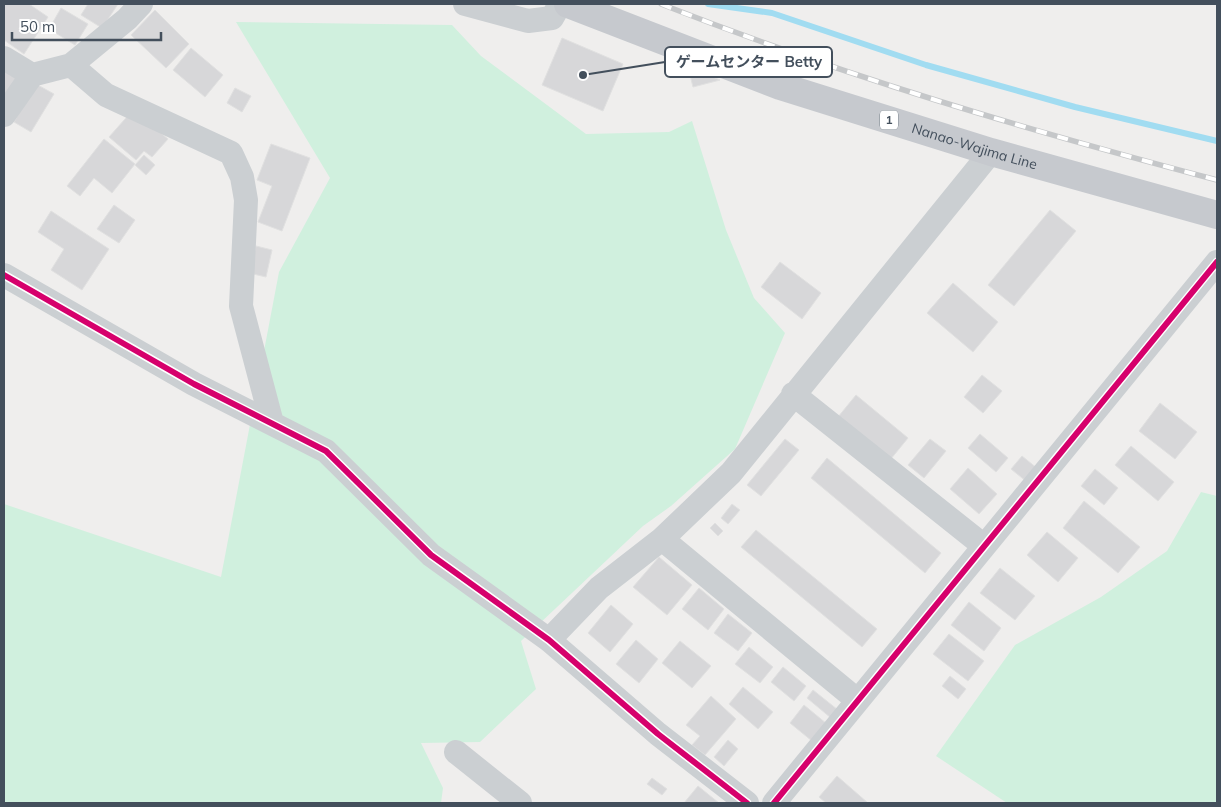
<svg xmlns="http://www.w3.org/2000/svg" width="1221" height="807" viewBox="0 0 1221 807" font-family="Mulish,'Noto Sans JP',sans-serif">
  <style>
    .green { fill: #d0f0de }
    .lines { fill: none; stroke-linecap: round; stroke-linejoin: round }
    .stream { stroke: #a1dcf1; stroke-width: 6 }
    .building { fill: #d7d7d9; stroke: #e0e0e0 }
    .street { stroke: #cbcfd2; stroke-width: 24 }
    .primary { stroke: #c6c9ce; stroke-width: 28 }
    .rail-casing { stroke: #c5c7c9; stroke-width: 5.5 }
    .rail { stroke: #fff; stroke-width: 4; stroke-dasharray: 11; stroke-linecap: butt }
    .cycleway-casing { stroke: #fff; stroke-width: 9 }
    .cycleway { stroke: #d6006c; stroke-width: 6 }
    .labels { text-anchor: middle; stroke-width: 4; stroke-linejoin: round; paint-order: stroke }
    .shield { fill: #fff; stroke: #7b848d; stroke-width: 1 }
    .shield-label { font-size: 12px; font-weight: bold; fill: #434f5c }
    .street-label { font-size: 14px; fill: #434f5c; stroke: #fff }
    .leader { fill: none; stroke: #434f5c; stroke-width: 2 }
    .callout-dot { fill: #434f5c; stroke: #fff; stroke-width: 2 }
    .callout { fill: #fff; stroke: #434f5c; stroke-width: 2 }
    .callout-label { font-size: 15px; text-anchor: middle; font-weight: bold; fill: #434f5c }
  </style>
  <rect width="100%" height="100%" fill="#efeeed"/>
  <!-- green -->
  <path class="green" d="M236,22L452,25L481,56L586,134L669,132L692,121L726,230L754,298L785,333L735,449L671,506L643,526L521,641L536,689L480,742L421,743L443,788L441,803H4V504L221,577L279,272L330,178Z
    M1201,492L1217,496V803H1007L936,756L1015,645L1101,597L1167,551Z"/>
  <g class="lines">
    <!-- stream -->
    <path class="stream" d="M708,4L772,13L926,65L1075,107L1217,141"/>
  </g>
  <!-- building -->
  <path class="building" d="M4,4H29L48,17L24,54L4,40Z
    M88,4H118L102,28L81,15Z
    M61,8L88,24L75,45L49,29Z
    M155,10L189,44L166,68L131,35Z
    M562,38L623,64L603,111L542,85Z
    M191,48L223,75L205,97L173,70Z
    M688,67L720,80L693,87Z
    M4,71L19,80L4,104Z
    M36,84L54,94L31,132L14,122Z
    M235,88L251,96L242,112L227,103Z
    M133,110L168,139L152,157L144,151L136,160L109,137Z
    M104,139L135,164L112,193L94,178L80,196L67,186Z
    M271,144L310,158L282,231L258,222L272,186L257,180Z
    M144,155L155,165L146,175L135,165Z
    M114,205L135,220L119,243L97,229Z
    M1050,210L1076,231L1014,306L988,285Z
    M51,211L109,249L82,290L51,270L64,249L38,232Z
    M256,246L272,250L266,277L249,273Z
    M780,262L821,293L802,319L761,287Z
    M953,283L998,322L973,352L927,313Z
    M982,375L1002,391L983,413L964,397Z
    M856,395L908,438L890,460L838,417Z
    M1160,403L1197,432L1175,459L1139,431Z
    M980,434L1008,458L996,472L968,448Z
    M785,439L799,450L761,496L747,485Z
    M930,439L946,451L924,478L908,465Z
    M1131,446L1174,482L1158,501L1115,465Z
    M1022,456L1038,469L1027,482L1011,469Z
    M827,458L941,553L925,573L811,478Z
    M968,468L997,494L979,514L950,489Z
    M1095,469L1118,488L1104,505L1081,486Z
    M1084,501L1140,547L1118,573L1063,528Z
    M732,504L740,510L728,524L721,518Z
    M715,523L723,531L718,536L710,528Z
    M756,530L877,629L862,647L741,547Z
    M1047,532L1078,558L1058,582L1027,555Z
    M659,557L692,585L667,615L633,587Z
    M1000,568L1035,596L1015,620L980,593Z
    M699,588L724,609L708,630L682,609Z
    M969,602L1001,628L984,651L951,625Z
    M611,605L633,624L610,652L588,633Z
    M728,614L752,633L738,651L714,633Z
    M949,634L984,661L968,681L933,654Z
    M636,640L658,659L639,683L616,664Z
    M680,641L711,666L692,688L662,663Z
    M749,647L773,667L760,683L735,664Z
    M783,667L806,686L794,701L771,682Z
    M950,676L966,689L958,699L942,686Z
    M743,687L773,712L758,729L729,704Z
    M813,690L838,710L831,718L807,698Z
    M711,696L736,719L705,755L692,745L700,736L686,725Z
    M804,705L827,724L812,741L790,723Z
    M728,740L738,749L724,766L714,757Z
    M837,776L868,803H826L819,797Z
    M652,778L667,789L662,795L647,784Z
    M698,786L719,803H684Z"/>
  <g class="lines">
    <!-- street -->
    <path class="street" d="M465,4L528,21L552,18L560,4
      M4,58L32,75
      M71,65L106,95L231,153L242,177L246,200L241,306L272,423
      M4,115L32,75L71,65L127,19L141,4
      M4,275L194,384L326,451L431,555L549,640L658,734L747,803
      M793,394L984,546
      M662,539L857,700
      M549,640L599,588L662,539L731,473L991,152
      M456,752L520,803
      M774,803L1217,262"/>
    <!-- primary -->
    <path class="primary" id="s1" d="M568,4L780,86L991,152L1217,215"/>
    <defs>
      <path id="rail" d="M661,4C844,76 1027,130 1217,180"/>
    </defs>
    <!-- rail casing -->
    <use href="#rail" class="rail-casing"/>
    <!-- rail -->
    <use href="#rail" class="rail"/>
    <defs>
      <path id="cycleway" d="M4,275L194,384L326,451L431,555L549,640L658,734L747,803
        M774,803L1217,262"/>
    </defs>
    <!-- cycleway casing -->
    <use href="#cycleway" class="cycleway-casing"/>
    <!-- cycleway -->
    <use href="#cycleway" class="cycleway"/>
  </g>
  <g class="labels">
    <!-- shield labels -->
    <rect class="shield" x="880" y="110.5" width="18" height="19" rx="4"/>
    <g class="shield-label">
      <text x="889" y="124">1</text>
    </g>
    <!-- street labels -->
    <g class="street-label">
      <text dy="5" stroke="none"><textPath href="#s1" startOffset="431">Nanao-Wajima Line</textPath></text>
    </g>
  </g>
  <!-- callouts -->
  <path class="leader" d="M583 75L665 62"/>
  <circle class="callout-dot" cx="583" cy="75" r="5"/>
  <rect class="callout" x="665" y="47" width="167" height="30" rx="5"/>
  <g class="callout-label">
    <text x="749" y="67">ゲームセンター Betty</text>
  </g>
  <!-- border -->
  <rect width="1221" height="807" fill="none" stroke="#434f5c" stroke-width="10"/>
  <!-- scale -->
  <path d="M12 32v8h149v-8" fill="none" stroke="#434f5c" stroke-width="2.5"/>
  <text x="20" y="32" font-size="15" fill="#434f5c" stroke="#ffffff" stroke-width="4" paint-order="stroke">50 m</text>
</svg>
